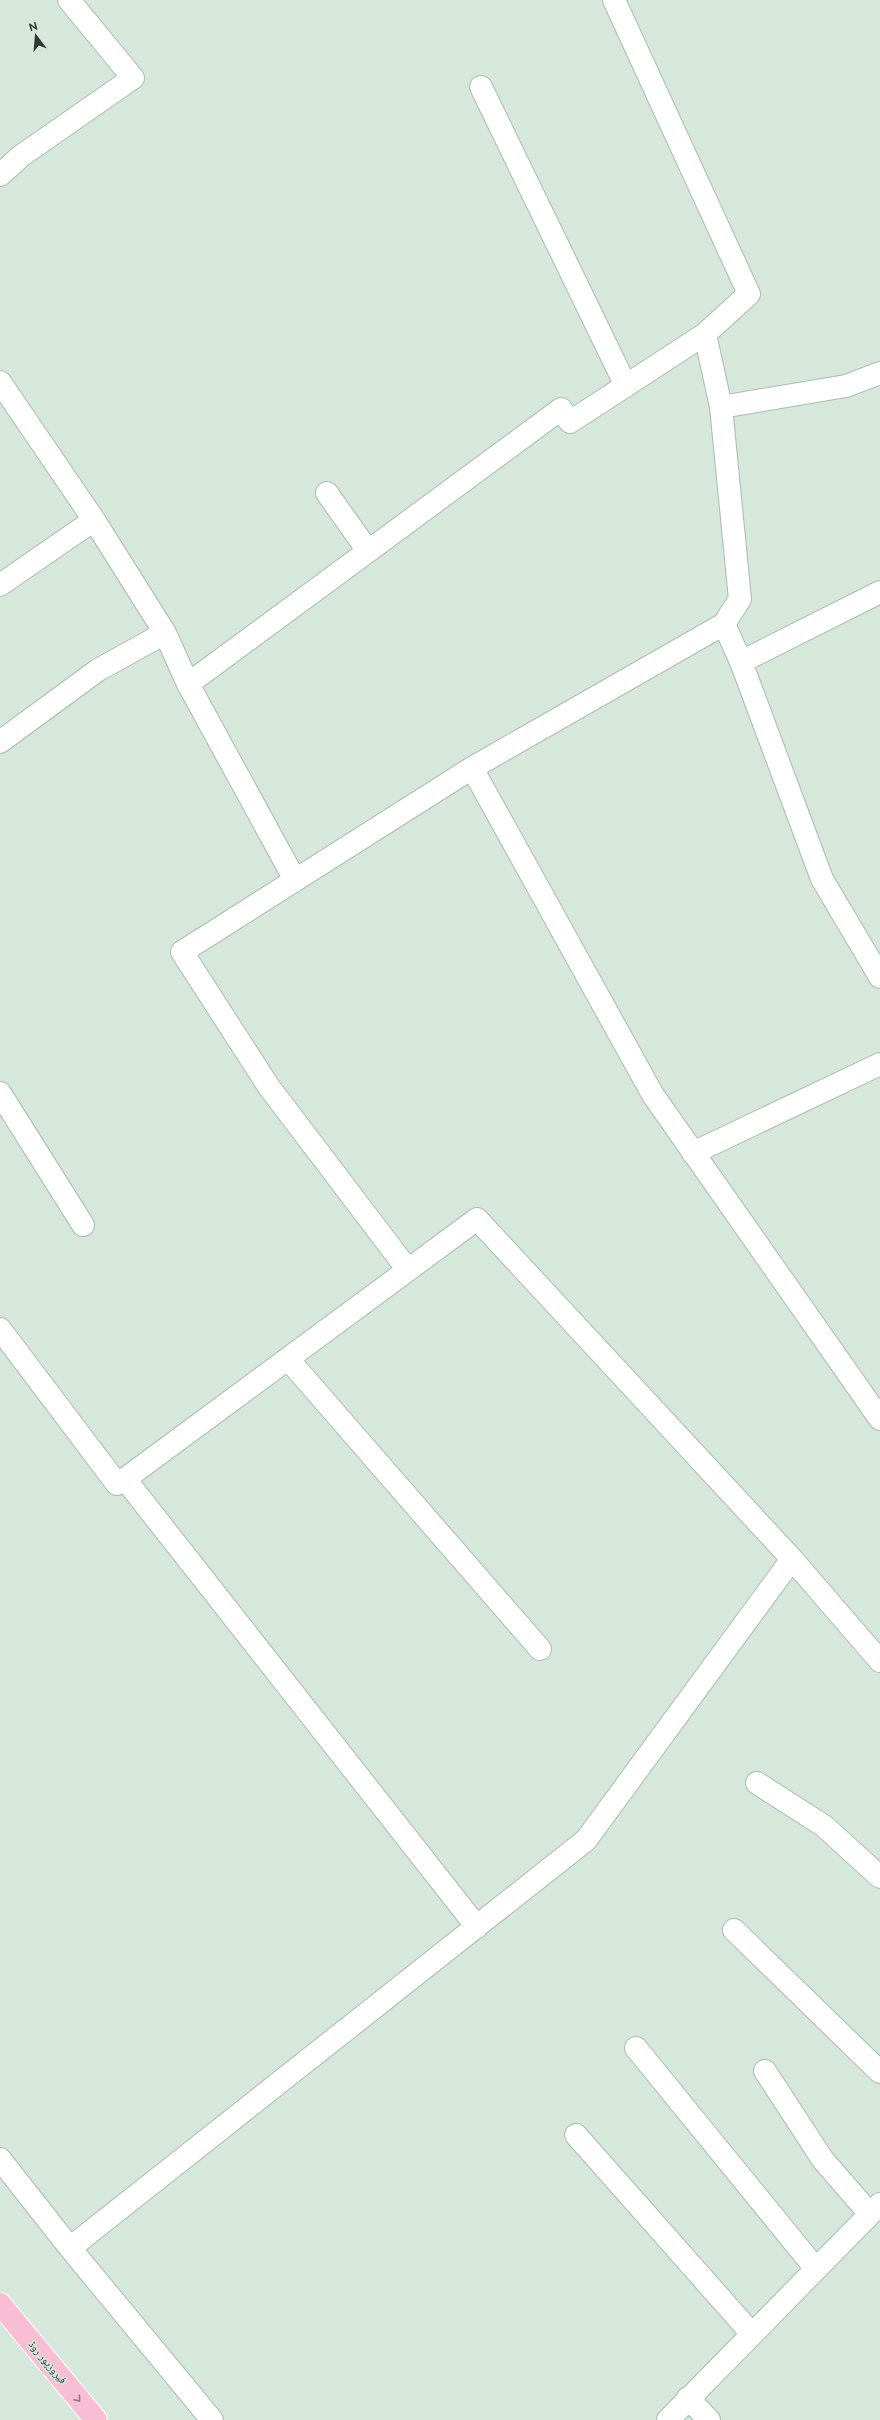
<svg xmlns="http://www.w3.org/2000/svg" width="880" height="2420" viewBox="0 0 880 2420" font-family="Raleway,'Noto Naskh Arabic',sans-serif">
  <style>
    .lines { fill: none; stroke-linecap: round; stroke-linejoin: round }
    .minor-casing { stroke: #aabbb0; stroke-width: 24 }
    .trunk-casing { stroke: #fff; stroke-width: 24 }
    .minor { stroke: #fff; stroke-width: 22 }
    .trunk { stroke: #fabed4; stroke-width: 22 }
    .oneway { stroke: #8b747b }
    .labels { text-anchor: middle; stroke-width: 3; stroke-linejoin: round; paint-order: stroke }
    .street-label { font-size: 11px; fill: #313733; stroke: #d6e7dc }
  </style>
  <rect width="100%" height="100%" fill="#d6e7dc"/>
  <g class="lines">
    <defs>
      <path id="minor" d="M614,0L749,294L705,334
        M481,87L626,386
        M0,175L21,156L133,78L69,0
        M880,373L846,386L721,407L740,599L724,624L741,662L822,879L880,977
        M0,382L94,520
        M327,493L368,551
        M0,585L94,520L165,633
        M724,624L472,768L653,1095L880,1419
        M741,662L880,592
        M188,684L561,409L570,422L705,334L721,407
        M0,742L98,670L165,633L188,684L295,880
        M0,1093L83,1225
        M693,1153L880,1064
        M408,1270L269,1087L182,952L472,768
        M0,1329L117,1484L125,1479L477,1927
        M288,1359L540,1649
        M125,1479L477,1219L792,1559
        M757,1783L824,1826L880,1877
        M734,1930L880,2072
        M636,2048L816,2269
        M765,2071L823,2160L870,2214
        M576,2135L752,2334
        M0,2159L70,2248L212,2420
        M70,2248L586,1840L792,1559L880,1661
        M688,2398L709,2420
        M668,2420L880,2204"/>
      <path id="trunk" d="M0,2304L96,2420"/>
    </defs>
    <!-- minor casing -->
    <use href="#minor" class="minor-casing"/>
    <!-- trunk casing -->
    <use href="#trunk" class="trunk-casing"/>
    <!-- minor -->
    <use href="#minor" class="minor"/>
    <!-- trunk -->
    <use href="#trunk" class="trunk"/>
  </g>
  <!-- one-way arrows -->
  <defs><path id="oneway-chevron" d="M-2-3.5L2.5 0L-2 3.5" fill="none" stroke-width="1.6" stroke-linecap="round" stroke-linejoin="round"/></defs>
  <use class="oneway" href="#oneway-chevron" transform="translate(78 2399) rotate(50)"/>
  <g class="labels">
    <!-- street labels -->
    <g class="street-label">
      <text transform="translate(48 2362) rotate(50)" y="4">فیروزپور روڈ</text>
    </g>
  </g>
  <!-- north arrow -->
  <g transform="translate(36 36) rotate(344)" stroke="#d6e7dc" stroke-width="3" paint-order="stroke">
  <path d="M0-3L7 15L0 10L-7 15Z" fill="#313733"/>
  <text y="-6" font-size="11" font-weight="bold" text-anchor="middle" fill="#313733">N</text>
  </g>
</svg>
